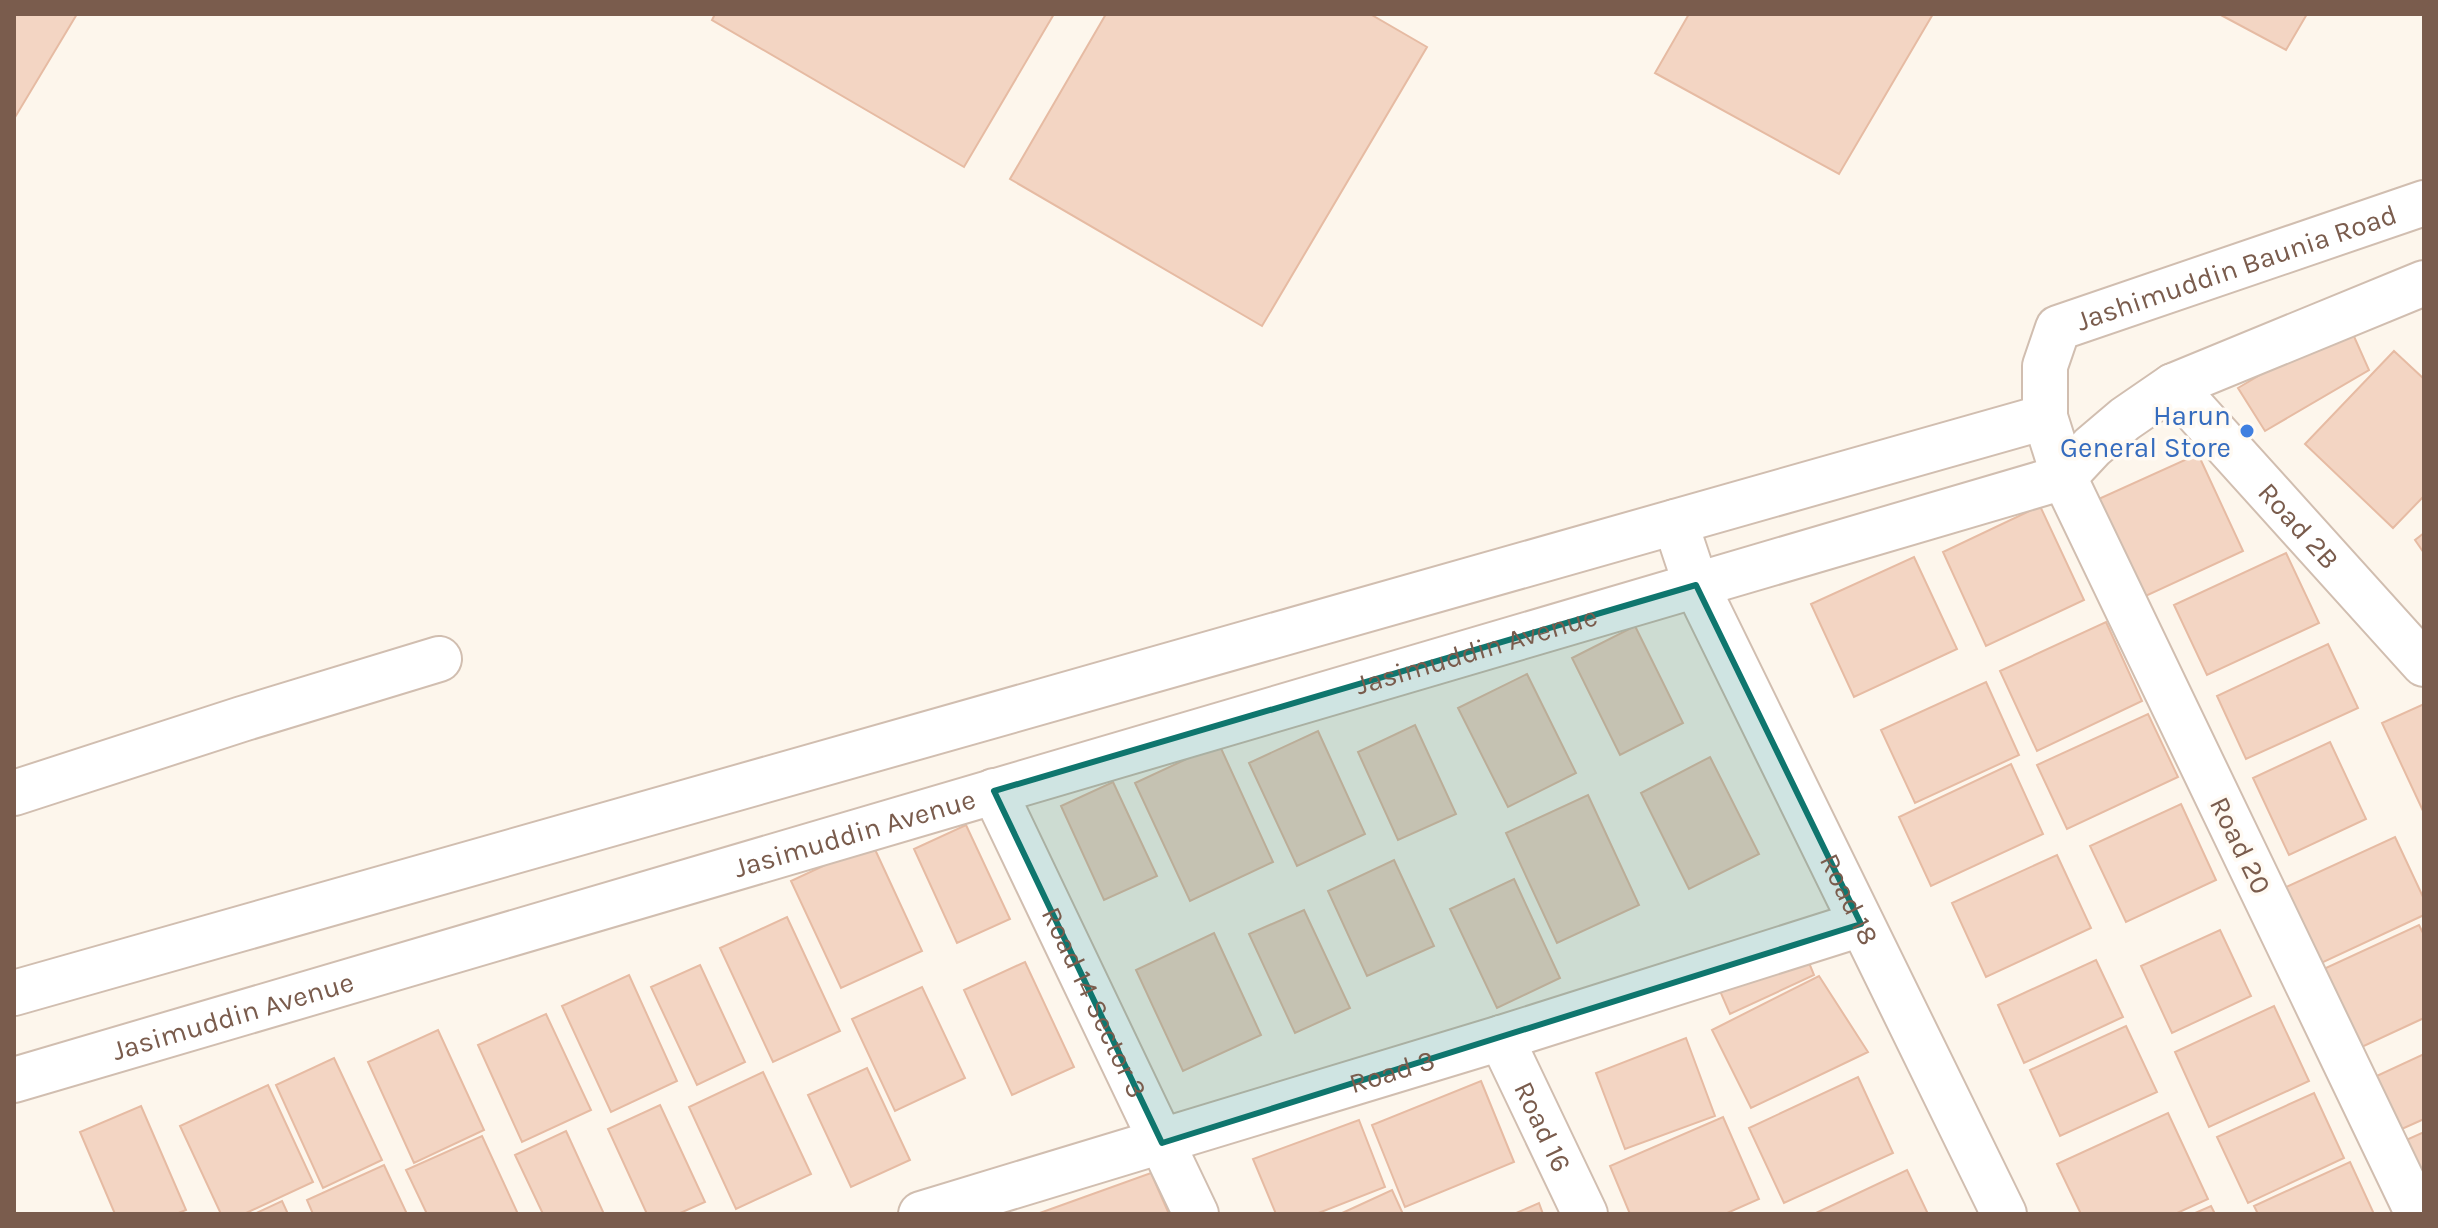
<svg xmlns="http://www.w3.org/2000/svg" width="2438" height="1228" viewBox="0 0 2438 1228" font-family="Karla,sans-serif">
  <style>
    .building { fill: #f3d5c3; stroke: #e6bba3; stroke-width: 2 }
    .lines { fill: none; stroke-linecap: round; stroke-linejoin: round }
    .minor-casing { stroke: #d1beb0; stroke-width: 48 }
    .minor { stroke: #fff; stroke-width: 44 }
    .marked { fill: #0f766e; fill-opacity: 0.2; stroke: #0f766e; stroke-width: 6; stroke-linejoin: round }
    .shop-dot { fill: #3f7fe0; stroke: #fffaf3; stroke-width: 3 }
    .labels { text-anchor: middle; stroke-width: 7; stroke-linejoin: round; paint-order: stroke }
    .street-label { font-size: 28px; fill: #7a5c4d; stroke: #fffaf3 }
    .shop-label { font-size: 28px; fill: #366cbe; stroke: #fffaf3; text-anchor: end }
  </style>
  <rect width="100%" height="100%" fill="#fdf6ec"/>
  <!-- building -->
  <path class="building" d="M14,14H77L14,119Z
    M715,14H1054L964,167L712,20Z
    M1106,14H1370L1427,47L1262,326L1010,179Z
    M1689,14H1933L1839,174L1655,73Z
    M2219,14H2307L2286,50Z
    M2348,323L2369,370L2265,431L2238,388Z
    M2394,351L2424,379V496L2393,528L2305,444Z
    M2198,454L2243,551L2137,600L2092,502Z
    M2040,506L2084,600L1986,646L1943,552Z
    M2424,533V553L2415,540Z
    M2286,553L2319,623L2207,675L2174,605Z
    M1914,557L1957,649L1854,697L1811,604Z
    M2106,622L2142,701L2037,751L2000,671Z
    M1635,626L1683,723L1620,755L1572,658Z
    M2328,644L2358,708L2246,759L2217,696Z
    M1527,674L1576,773L1508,807L1458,708Z
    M1986,682L2019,755L1915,803L1881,730Z
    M2424,704V813L2382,723Z
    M2148,714L2178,777L2067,829L2037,765Z
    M1415,725L1456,814L1398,840L1358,752Z
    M1318,731L1365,834L1297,866L1249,763Z
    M2330,742L2366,819L2289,855L2253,778Z
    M1219,744L1273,862L1190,901L1135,783Z
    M1710,757L1759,854L1689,889L1641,793Z
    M2011,764L2043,834L1931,886L1899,817Z
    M1113,782L1157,876L1104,900L1061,806Z
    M1588,795L1639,905L1557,943L1506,833Z
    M2181,804L2216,880L2126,922L2090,846Z
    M966,825L1010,919L957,943L914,849Z
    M2395,837L2424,899V915L2317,965L2282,889Z
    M872,843L922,951L841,988L791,881Z
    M2057,855L2091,928L1986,977L1952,903Z
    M1394,860L1434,946L1367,976L1328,891Z
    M1514,879L1560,978L1497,1008L1450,909Z
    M1304,910L1350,1008L1295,1033L1249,934Z
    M787,917L840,1031L773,1062L720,948Z
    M2419,925L2424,935V1018L2351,1052L2315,973Z
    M2220,930L2251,996L2172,1033L2141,966Z
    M1214,933L1261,1035L1183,1071L1136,970Z
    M1803,948L1814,975L1730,1014L1713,975Z
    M2096,960L2123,1017L2024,1063L1998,1005Z
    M1025,962L1074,1067L1012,1095L964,990Z
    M700,965L745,1062L697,1085L651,987Z
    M629,975L677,1081L611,1112L562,1006Z
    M1819,976L1868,1052L1751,1108L1712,1030Z
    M922,987L965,1078L895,1111L852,1019Z
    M2274,1006L2309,1081L2209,1127L2175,1052Z
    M546,1014L591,1110L522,1142L478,1045Z
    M2126,1026L2157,1092L2060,1136L2030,1070Z
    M438,1030L484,1130L414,1163L368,1062Z
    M1686,1038L1715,1116L1625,1149L1596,1073Z
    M2424,1054V1119L2393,1133L2368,1080Z
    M334,1058L382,1160L323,1188L276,1085Z
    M867,1068L910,1160L851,1187L808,1095Z
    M763,1072L811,1174L736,1209L689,1107Z
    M1858,1077L1893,1153L1784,1203L1749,1128Z
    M1481,1081L1514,1162L1405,1207L1372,1125Z
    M268,1085L313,1182L244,1214H221L180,1126Z
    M2314,1093L2344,1158L2248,1203L2217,1137Z
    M660,1105L705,1202L678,1214H647L608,1129Z
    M141,1106L186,1210L176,1214H115L80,1132Z
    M2168,1113L2208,1199L2175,1214H2081L2057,1164Z
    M1723,1117L1759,1199L1725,1214H1630L1610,1166Z
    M1359,1120L1385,1187L1316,1214H1276L1253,1159Z
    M566,1131L604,1214H543L515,1155Z
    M2424,1132V1207L2395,1145Z
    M482,1136L518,1214H427L406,1170Z
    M2350,1162L2374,1214H2258L2254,1206Z
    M384,1165L407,1214H313L307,1200Z
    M1907,1170L1928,1214H1814Z
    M1151,1173L1169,1214H1037Z
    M1392,1190L1403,1214H1340Z
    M282,1201L288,1214H254Z
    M1539,1203L1543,1214H1514Z
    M2211,1206L2215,1214H2193Z"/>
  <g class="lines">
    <defs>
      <g id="minor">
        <path id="s1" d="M2173,386L2424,664"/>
        <path d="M2064,477L2092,447L2125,419L2173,386L2424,283"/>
        <path id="s2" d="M1675,522L1696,585L2004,1214"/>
        <path id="s3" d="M994,791L1196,1214"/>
        <path d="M14,793L242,719L439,659"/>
        <path d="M14,993L2045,417"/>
        <path id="s4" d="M1501,1038L1585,1214"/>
        <path id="s5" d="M14,1080L2064,477"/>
        <path id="s6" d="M921,1214L1501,1038L1861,924"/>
        <path id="s7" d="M2418,1214L2064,477L2045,417V366L2058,328L2424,203"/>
      </g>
    </defs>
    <!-- minor casing -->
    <use href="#minor" class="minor-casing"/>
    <!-- minor -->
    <use href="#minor" class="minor"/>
  </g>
  <!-- marked area -->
  <path class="marked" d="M1696,585L1861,924L1162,1143L994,791Z"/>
  <!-- markers -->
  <circle class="shop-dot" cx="2247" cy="431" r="8"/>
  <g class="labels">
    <!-- street labels -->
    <g class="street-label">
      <text dy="10" stroke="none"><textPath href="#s7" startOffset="1160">Jashimuddin Baunia Road</textPath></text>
      <text dy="10" stroke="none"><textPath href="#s1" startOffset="188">Road 2B</textPath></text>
      <text dy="10" stroke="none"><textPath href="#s5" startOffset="1524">Jasimuddin Avenue</textPath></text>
      <text dy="10" stroke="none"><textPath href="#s5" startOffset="876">Jasimuddin Avenue</textPath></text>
      <text transform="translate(2241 845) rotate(64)" y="10">Road 20</text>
      <text dy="10" stroke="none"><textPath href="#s2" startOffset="416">Road 18</textPath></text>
      <text dy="10" stroke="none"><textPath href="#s3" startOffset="234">Road 14 Sector 3</textPath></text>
      <text dy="10" stroke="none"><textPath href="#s5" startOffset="228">Jasimuddin Avenue</textPath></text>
      <text dy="10" stroke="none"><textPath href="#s6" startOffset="492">Road 3</textPath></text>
      <text dy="10" stroke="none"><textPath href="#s4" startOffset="98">Road 16</textPath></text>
    </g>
    <!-- shop labels -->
    <g class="shop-label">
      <text x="2231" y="425">Harun<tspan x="2231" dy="32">General Store</tspan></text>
    </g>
  </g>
  <!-- border -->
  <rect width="2438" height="1228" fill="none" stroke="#7a5c4d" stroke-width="32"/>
</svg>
